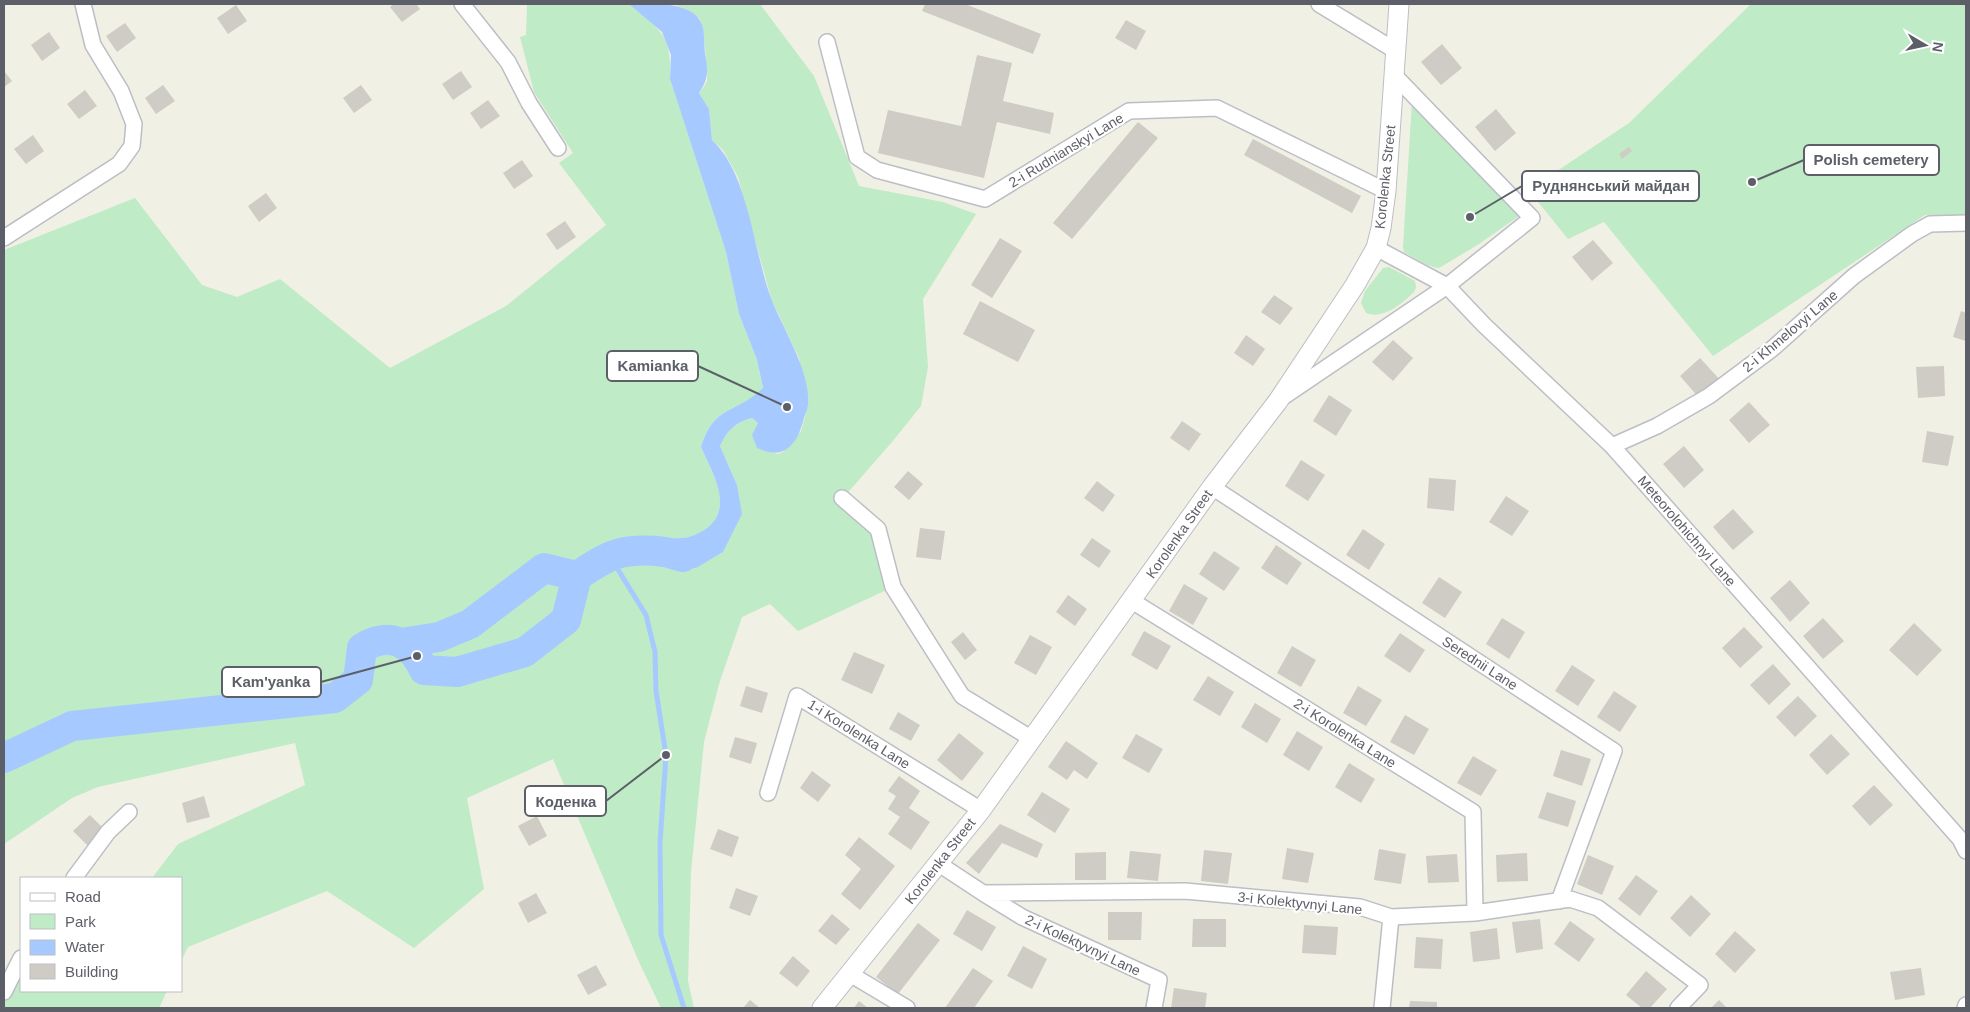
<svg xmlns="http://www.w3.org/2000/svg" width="1970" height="1012" viewBox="0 0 1970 1012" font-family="Helvetica,sans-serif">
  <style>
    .green { fill: #bfebc6 }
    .water { fill: #a6caff }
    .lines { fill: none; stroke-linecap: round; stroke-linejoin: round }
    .stream { stroke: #a6caff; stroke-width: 5 }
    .river { stroke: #a6caff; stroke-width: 30 }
    .building { fill: #ceccc4 }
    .minor-casing { stroke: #bcbec5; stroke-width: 18 }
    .tertiary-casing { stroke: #bcbec5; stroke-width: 21 }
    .minor { stroke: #fff; stroke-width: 15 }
    .tertiary { stroke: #fff; stroke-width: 19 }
    .labels { text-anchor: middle; stroke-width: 4.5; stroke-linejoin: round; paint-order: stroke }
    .street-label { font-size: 14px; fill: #5c5f67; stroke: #fff }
    .leader { fill: none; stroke: #5c5f67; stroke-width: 2 }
    .callout-dot { fill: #5c5f67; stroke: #fff; stroke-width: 2 }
    .callout { fill: #fff; stroke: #5c5f67; stroke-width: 2 }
    .callout-label { font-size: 15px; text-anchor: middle; font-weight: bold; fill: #5c5f67 }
  </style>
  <rect width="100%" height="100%" fill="#f1f0e5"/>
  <!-- green -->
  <path class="green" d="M527,4H630C661,31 672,35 670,79L726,252L739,314L757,360L763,389C736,413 712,406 701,447C712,472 736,510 704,530C698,534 690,537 683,538C668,539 657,535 641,537L648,565L672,568H696L737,485L720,446C727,431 735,422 752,418L758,423L757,448L778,454L783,452L801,431L808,406L799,358L771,298L738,177L723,150L712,140L709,109L699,93C702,89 706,85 707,80C708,72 704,28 701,21C696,12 681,6 671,4H760L814,76L859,186L943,202L976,214L923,299L928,367L921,406L892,442L843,498L878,529L893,587L798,631L770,604L742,617L719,684L704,742L691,872L688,981L694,1008H661L639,962L553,759L467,798L484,889L414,948L327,891L188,947L181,961V878H152L178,844L305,785L295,743L98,787L72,798L4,844V250L135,198L202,285L237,297L280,279L390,368L506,306L606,225L559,163L573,153L534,92L520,37L526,35Z
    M1751,4H1966V217L1925,215L1713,356L1604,222L1568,239L1526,187L1548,177L1629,123Z
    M1412,102L1522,214L1479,244L1439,268C1427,267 1415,258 1404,252L1403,247Z
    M1389,267L1415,281L1416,287L1414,292C1403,303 1383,320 1366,313L1361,303L1365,291L1383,268Z
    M21,958V991H167L159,1008H4V992Z"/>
  <!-- water -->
  <path class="water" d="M629,4C649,4 690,0 701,22C705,30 704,44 705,53C708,69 709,79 699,93L709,109L712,140C749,174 753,250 771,298C782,327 811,372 808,404C808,410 804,416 803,422C800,430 799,436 793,443C782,456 772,454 757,448L752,435L758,423L752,418C735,422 727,431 720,446L737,485L742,514L723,552L696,568H672L648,565L641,537C657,535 668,539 683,538C690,537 698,534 704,530C736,510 712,472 701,447C713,405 736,414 763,388L757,360L739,314L726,252L670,79L671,55L662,32Z"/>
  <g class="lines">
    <!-- stream -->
    <path class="stream" d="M609,555L646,615L655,652L656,691L666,755L660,843L661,935L684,1008"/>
    <!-- river -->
    <path class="river" d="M401,643L439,637L470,624L544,568L577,576
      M4,758L72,726L335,698L358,680L362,648C390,631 411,642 424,670L457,672L525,652L566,620L577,576C610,554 623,547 665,552C671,553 677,556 683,557"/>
  </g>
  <!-- building -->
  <path class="building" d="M394,4H416L420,9L402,22L390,7Z
    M925,4H965L1041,34L1033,54L922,11Z
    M236,5L247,21L228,34L217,18Z
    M1126,20L1146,31L1136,50L1115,38Z
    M125,23L136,38L117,52L106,36Z
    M49,32L60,48L42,61L31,45Z
    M1442,44L1462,68L1441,85L1421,62Z
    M977,55L1012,63L1003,101L1054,113L1050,134L997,122L984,178L878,153L888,110L961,126Z
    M4,71L12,81L4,87Z
    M461,71L472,87L453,100L442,84Z
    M163,85L175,101L156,114L145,98Z
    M361,85L372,100L354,113L343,98Z
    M85,90L97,106L79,119L67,104Z
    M488,100L500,116L481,129L470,113Z
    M1496,109L1516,133L1495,151L1475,127Z
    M1138,122L1158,138L1072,239L1053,223Z
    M33,135L44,151L26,164L14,149Z
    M1253,139L1361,196L1352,213L1244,155Z
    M1629,147L1632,151L1622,159L1619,154Z
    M522,160L533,176L514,189L503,173Z
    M266,193L277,208L259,222L248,206Z
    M565,221L576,237L557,250L546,234Z
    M1000,238L1022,251L992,298L971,285Z
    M1593,240L1613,263L1592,281L1572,257Z
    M1274,295L1293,308L1280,325L1261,312Z
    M980,301L1035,330L1018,362L963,334Z
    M1961,311L1966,313V341L1953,337Z
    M1246,335L1265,349L1253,366L1234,353Z
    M1393,340L1413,358L1393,381L1372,362Z
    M1700,358L1721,381L1700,399L1680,376Z
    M1944,366L1945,396L1918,398L1916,367Z
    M1329,395L1352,410L1336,436L1313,421Z
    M1749,402L1770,425L1749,443L1729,420Z
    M1182,421L1201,434L1189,451L1170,438Z
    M1927,431L1954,436L1948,466L1922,462Z
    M1684,446L1704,470L1684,488L1663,464Z
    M1301,460L1325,475L1308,501L1285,486Z
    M908,471L923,484L909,500L894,487Z
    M1429,478L1456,480L1454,511L1427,508Z
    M1097,481L1115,495L1103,512L1084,498Z
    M1506,496L1529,511L1512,536L1489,522Z
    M1733,509L1754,532L1733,550L1713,527Z
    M920,528L945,531L941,560L916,557Z
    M1363,529L1385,544L1369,570L1346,555Z
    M1092,538L1111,551L1099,568L1080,555Z
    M1276,545L1302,563L1287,585L1261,568Z
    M1214,551L1240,568L1224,591L1199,574Z
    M1439,577L1462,592L1445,618L1422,603Z
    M1790,580L1810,603L1790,622L1770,598Z
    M1184,584L1208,598L1193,625L1169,611Z
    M1068,595L1087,609L1075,626L1056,612Z
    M1502,618L1525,632L1509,659L1486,644Z
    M1823,618L1844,641L1823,659L1803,636Z
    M1914,623L1942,650L1917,676L1889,650Z
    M1744,627L1763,647L1740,668L1722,648Z
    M1144,631L1171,646L1157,670L1131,655Z
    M963,632L977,650L965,660L951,642Z
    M1400,633L1425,650L1410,673L1384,656Z
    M1030,635L1052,647L1036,675L1014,663Z
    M1292,646L1316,660L1301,687L1277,673Z
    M854,652L885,665L872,694L841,680Z
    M1773,664L1791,684L1769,705L1750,685Z
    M1572,665L1595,680L1578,706L1555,691Z
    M1208,676L1234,692L1220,716L1193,700Z
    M746,686L768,693L762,713L740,706Z
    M1358,686L1382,700L1366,726L1343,713Z
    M1614,691L1637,706L1620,732L1597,717Z
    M1798,696L1817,716L1795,737L1776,717Z
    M1255,703L1281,719L1267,743L1241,727Z
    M898,712L920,725L911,741L889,729Z
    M1405,715L1429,729L1414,755L1390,742Z
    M1297,731L1323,747L1309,771L1283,755Z
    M959,733L984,753L962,781L937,760Z
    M1136,734L1163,749L1149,773L1122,758Z
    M1831,734L1850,754L1827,775L1809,755Z
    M735,737L757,743L751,764L729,757Z
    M1066,741L1098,763L1087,779L1074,770L1067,780L1048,767Z
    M1561,750L1591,759L1582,786L1553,776Z
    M1473,756L1497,770L1481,796L1457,783Z
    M1349,763L1375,779L1361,803L1335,787Z
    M812,771L831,785L818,802L800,788Z
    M899,776L920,791L909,808L930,822L911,850L888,834L900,817L888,809L896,796L888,791Z
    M1874,785L1893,805L1870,826L1852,806Z
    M1042,792L1070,809L1055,833L1027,815Z
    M1547,792L1576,801L1568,827L1538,818Z
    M204,796L210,817L187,823L182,803Z
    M90,815L105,830L88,846L73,831Z
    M537,816L547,836L529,846L518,826Z
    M1000,824L1043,844L1037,858L1002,843L979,874L966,863Z
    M718,829L739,837L732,857L710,849Z
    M859,837L895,866L860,910L841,894L861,869L845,855Z
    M1287,848L1314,853L1308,883L1282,879Z
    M1379,849L1406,854L1401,884L1374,880Z
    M1204,850L1232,853L1228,884L1201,881Z
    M1130,851L1161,854L1158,881L1127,878Z
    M1106,852V880H1075V853Z
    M1527,853L1528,881L1497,882L1496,855Z
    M1457,854L1459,882L1428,883L1426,856Z
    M1588,855L1614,866L1602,895L1577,884Z
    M1636,875L1658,891L1640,916L1618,899Z
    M736,888L758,896L750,916L729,908Z
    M536,893L547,913L528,923L518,903Z
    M1691,895L1711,914L1690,937L1670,918Z
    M967,910L996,927L982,951L953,934Z
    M1108,912H1142L1141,940H1108Z
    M832,914L850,929L836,945L818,931Z
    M1193,919H1226V947H1192Z
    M1540,919L1543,949L1516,953L1512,922Z
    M1570,921L1595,939L1579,962L1554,944Z
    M918,923L940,940L898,994L876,977Z
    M1304,925L1338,927L1336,955L1302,953Z
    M1497,928L1500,959L1473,962L1470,932Z
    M1735,931L1756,950L1735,973L1715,954Z
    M1416,937L1443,939L1441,969L1414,968Z
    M1023,946L1047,959L1032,989L1007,976Z
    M793,956L810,971L797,987L779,973Z
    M596,965L607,985L588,995L577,975Z
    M973,968L993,981L974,1008H945Z
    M1921,968L1925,995L1895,1000L1890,972Z
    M1646,971L1667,989L1650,1008H1642L1626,995Z
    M1174,988L1207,993L1205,1008H1171Z
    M750,1000L760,1008H743Z
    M1719,1000L1727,1008H1711Z
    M859,1001L868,1008H854Z
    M1410,1001L1437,1002V1008H1409Z"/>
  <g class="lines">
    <defs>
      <path id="minor" d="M462,4L508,62L529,103L558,148
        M1319,4L1396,51
        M827,42L857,157L877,170L985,199L1129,111L1217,108L1386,191
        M4,238L119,164L132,146L134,124L121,91L93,45L83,4
        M1376,248L1447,286L1484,325L1612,446L1960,839L1966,851
        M1283,397L1447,286L1532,218L1395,76
        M1612,446L1657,426L1709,396L1772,349L1854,276L1912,234L1930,224L1966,223
        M1212,487L1614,751L1559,901
        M842,498L878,529L893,587L962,696L1032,739
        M1132,601L1473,812L1475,913
        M768,793L797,696L981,810
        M939,864L983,893L1185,891L1360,907L1391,917L1475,913L1570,899L1598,908L1700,985L1678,1008
        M74,878L108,832L129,812
        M983,893L1022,917L1159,980L1154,1008
        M850,974L907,1008
        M4,992L21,958
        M1382,1008L1391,917
        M1965,1008L1966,1005"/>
      <path id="tertiary" d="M822,1008L981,810L1212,487L1278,401L1355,285L1376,248L1381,228L1386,191L1399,4"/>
    </defs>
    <!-- minor casing -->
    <use href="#minor" class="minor-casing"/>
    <!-- tertiary casing -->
    <use href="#tertiary" class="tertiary-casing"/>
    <!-- minor -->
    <use href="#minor" class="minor"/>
    <!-- tertiary -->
    <use href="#tertiary" class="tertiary"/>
  </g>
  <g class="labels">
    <!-- street labels -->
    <g class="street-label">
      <text transform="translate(1066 150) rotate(-31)" y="5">2-i Rudnianskyi Lane</text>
      <text transform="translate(1385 177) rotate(-84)" y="5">Korolenka Street</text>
      <text transform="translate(1790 331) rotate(-40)" y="5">2-i Khmelovyi Lane</text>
      <text transform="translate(1687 531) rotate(49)" y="5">Meteorolohichnyi Lane</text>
      <text transform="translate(1179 534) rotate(-55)" y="5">Korolenka Street</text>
      <text transform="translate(1480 663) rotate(33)" y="5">Serednii Lane</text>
      <text transform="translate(1345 733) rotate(32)" y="5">2-i Korolenka Lane</text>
      <text transform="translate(859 734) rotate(32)" y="5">1-i Korolenka Lane</text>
      <text transform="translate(940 861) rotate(-52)" y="5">Korolenka Street</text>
      <text transform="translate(1300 903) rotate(6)" y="5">3-i Kolektyvnyi Lane</text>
      <text transform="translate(1083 945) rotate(25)" y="5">2-i Kolektyvnyi Lane</text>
    </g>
  </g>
  <!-- callouts -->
  <path class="leader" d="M1752 182L1804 160M1470 217L1522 186M787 407L698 366M417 656L321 682M666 755L606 801"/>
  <g class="callout-dot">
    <circle cx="1752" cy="182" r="5"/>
    <circle cx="1470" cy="217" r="5"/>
    <circle cx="787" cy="407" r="5"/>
    <circle cx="417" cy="656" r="5"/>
    <circle cx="666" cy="755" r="5"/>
  </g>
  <g class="callout">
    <rect x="1804" y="145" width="135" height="30" rx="5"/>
    <rect x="1522" y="171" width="177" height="30" rx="5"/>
    <rect x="607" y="351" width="91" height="30" rx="5"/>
    <rect x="222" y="667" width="99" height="30" rx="5"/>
    <rect x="525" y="786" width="81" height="30" rx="5"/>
  </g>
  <g class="callout-label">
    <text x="1871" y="165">Polish cemetery</text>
    <text x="1611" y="191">Руднянський майдан</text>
    <text x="653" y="371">Kamianka</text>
    <text x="271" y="687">Kam'yanka</text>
    <text x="566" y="807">Коденка</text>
  </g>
  <!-- border -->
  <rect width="1970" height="1012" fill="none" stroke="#5c5f67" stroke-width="10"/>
  <!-- legend -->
  <rect x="20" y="877" width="162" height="115" fill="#ffffff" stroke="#bebfc2"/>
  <rect x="30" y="893" width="25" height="8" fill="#ffffff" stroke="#bebfc2"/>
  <text x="65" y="902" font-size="15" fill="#5c5f67">Road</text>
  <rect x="30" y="914" width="25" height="15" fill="#bfebc6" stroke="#bebfc2"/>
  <text x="65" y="927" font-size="15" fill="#5c5f67">Park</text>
  <rect x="30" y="940" width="25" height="15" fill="#a6caff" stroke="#bebfc2"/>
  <text x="65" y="952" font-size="15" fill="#5c5f67">Water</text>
  <rect x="30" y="964" width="25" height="15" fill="#ceccc4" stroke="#bebfc2"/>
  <text x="65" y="977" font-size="15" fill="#5c5f67">Building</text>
  <!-- north arrow -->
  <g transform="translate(1925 45) rotate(99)" stroke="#ffffff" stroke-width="4" paint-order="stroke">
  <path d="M0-4L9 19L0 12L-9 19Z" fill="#5c5f67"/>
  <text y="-8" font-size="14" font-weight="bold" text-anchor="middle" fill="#5c5f67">N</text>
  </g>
</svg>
